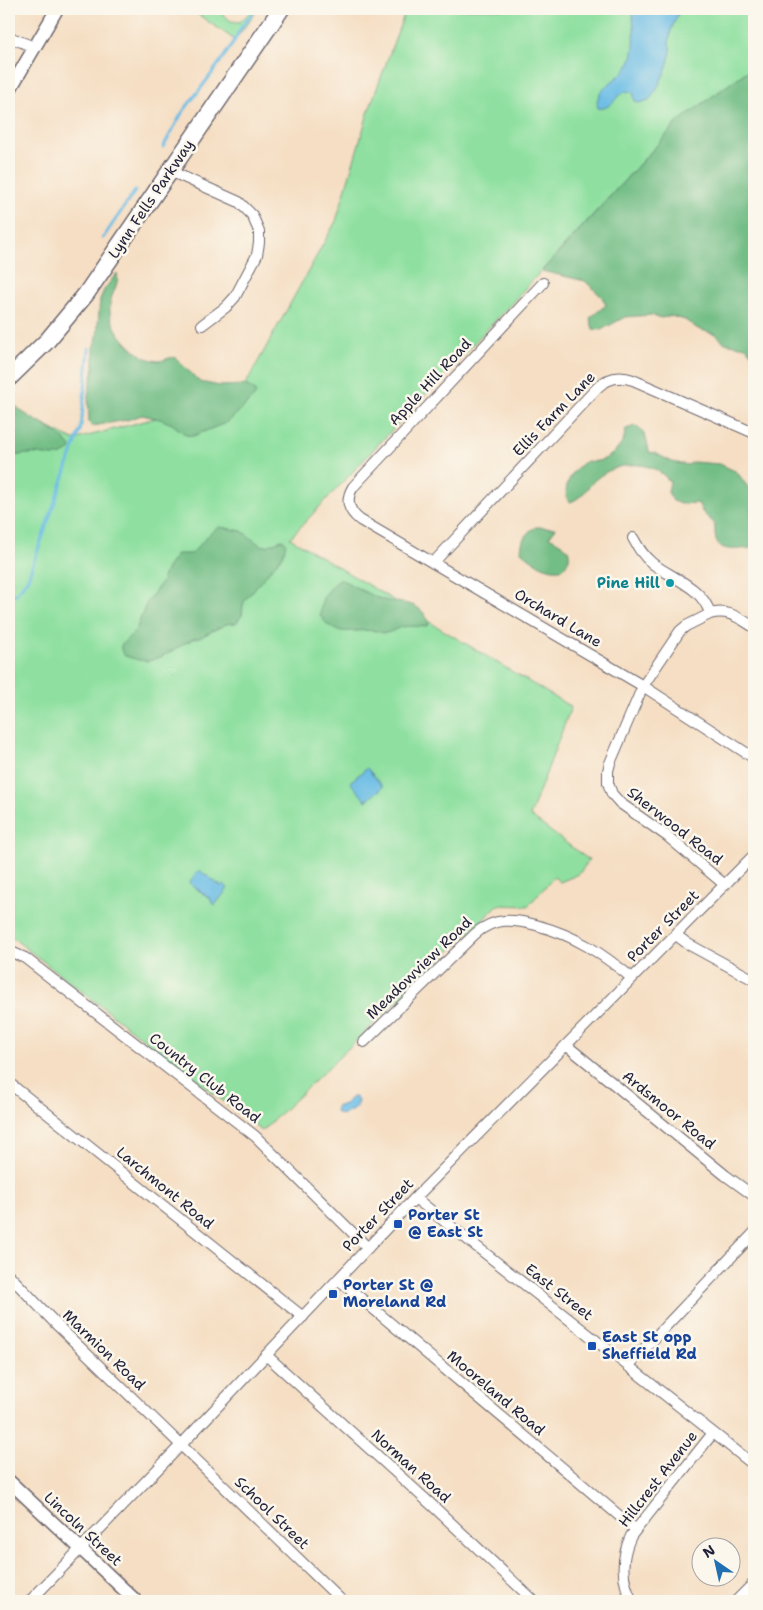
<svg xmlns="http://www.w3.org/2000/svg" width="763" height="1610" viewBox="0 0 763 1610" font-family="'Shantell Sans',sans-serif">
  <style>
    .green { fill: #8fe0a0; stroke: #58816e }
    .forest { fill: #73be86; stroke: #4a7060 }
    .water { fill: #69bce5; stroke: #466f90 }
    .lines { fill: none; stroke-linecap: round; stroke-linejoin: round }
    .stream { stroke: #69bce5; stroke-width: 3 }
    .minor-casing { stroke: #6c646b; stroke-width: 12 }
    .tertiary-casing { stroke: #6c646b; stroke-width: 15 }
    .primary-casing { stroke: #6c646b; stroke-width: 19 }
    .minor { stroke: #fff; stroke-width: 10 }
    .tertiary { stroke: #fff; stroke-width: 12 }
    .primary { stroke: #fff; stroke-width: 16 }
    .culture-dot { fill: #0f9aa8; stroke: #fbf7ec; stroke-width: 2 }
    .transit-dot { fill: #1a4fb4; stroke: #fbf7ec; stroke-width: 2 }
    .labels { text-anchor: middle; stroke-width: 5; stroke-linejoin: round; paint-order: stroke }
    .street-label { font-size: 15px; fill: #22223b; stroke: #fbf7ec }
    .culture-label { font-size: 15px; font-weight: bold; fill: #0d838f; stroke: #fbf7ec; text-anchor: end }
    .transit-label { font-size: 15px; font-weight: bold; fill: #164399; stroke: #fbf7ec; text-anchor: start }
  </style>
  <rect width="100%" height="100%" fill="#fbf7ec"/>
  <filter id="ink" filterUnits="userSpaceOnUse"><feTurbulence type="fractalNoise" baseFrequency=".02" numOctaves="2"/><feDisplacementMap in="SourceGraphic" scale="10" xChannelSelector="R" yChannelSelector="G"/><feConvolveMatrix kernelMatrix="1 2 1 2 8 2 1 2 1" color-interpolation-filters="sRGB"/></filter>
  <filter id="wash" filterUnits="userSpaceOnUse"><feTurbulence type="fractalNoise" baseFrequency=".0096" numOctaves="4" result="noise"/><feDisplacementMap in="SourceGraphic" scale="20" xChannelSelector="R" yChannelSelector="G"/><feGaussianBlur stdDeviation="1.12" result="paint"/><feColorMatrix in="noise" values="0 0 0 0 0 0 0 0 0 0 0 0 0 0 0 0 0 1.4 0 .05"/><feComposite in="paint" operator="in"/></filter>
  <g filter="url(#wash)">
    <rect width="100%" height="100%" fill="#f5dec3"/>
    <!-- green -->
    <path class="green" d="M190,9H216L231,21L240,22L253,9H258L235,40Z
      M406,9H754V66L679,121L511,304L290,538L571,707L530,816L589,860L579,874L560,882L554,877L528,906L498,905L262,1131L9,935V407L73,440L239,396L336,221L369,110Z"/>
    <!-- forest -->
    <path class="forest" d="M754,66V357L746,347L725,343L715,334L698,329L685,320L671,316L661,318L651,315L625,317L601,330L593,329L590,318L606,305L602,297L585,281L542,271L679,121Z
      M117,273C120,282 112,293 110,303C106,326 135,359 158,361C165,361 169,356 176,358L200,382L220,386L246,385L254,390L256,394L254,397L228,422L193,436L186,435L172,424L160,419L142,415L127,420L92,426L89,423L88,395L94,367V349L97,337L100,299L104,290Z
      M9,400C14,404 19,409 24,413C40,424 59,431 71,447L70,450C56,462 44,452 28,454C22,454 15,456 9,457Z
      M635,426C646,431 647,441 649,452L655,453L672,462L688,465L693,462L720,464L737,472L747,486L754,492V548C743,548 720,554 716,540C714,534 716,528 714,523L703,513L698,503L680,504L673,501L668,492L670,482C652,458 618,461 596,479C587,487 582,499 570,502C559,491 574,465 587,461C602,464 616,454 623,441C625,437 624,433 626,429Z
      M220,527L242,531L260,545L267,546L283,539L286,543L283,555L245,600L243,605L242,615L236,623L226,624L201,637L193,639L161,657L147,661L139,660L125,656L121,650V645L136,630L147,602L161,583L167,568L177,554H191C200,546 210,530 220,527Z
      M536,527L556,528L549,537C564,545 577,550 564,568C549,573 532,561 521,551C522,539 525,533 536,527Z
      M340,579C353,585 365,593 378,598C398,606 422,597 429,625C420,628 411,625 402,627C396,628 390,634 383,633C383,633 377,631 376,631C353,628 336,640 320,615C322,601 321,598 331,588C335,584 335,581 340,579Z"/>
    <!-- water -->
    <path class="water" d="M631,9H680L671,30L669,43L671,52L666,70L656,91L649,100L639,103L635,101L633,92C617,87 614,111 598,108C592,90 619,80 628,66C637,53 635,23 631,9Z
      M367,768L383,787L366,801L350,782Z
      M199,870L222,887L224,885L228,888L215,905L211,902L212,900L189,883Z
      M352,1097H356L358,1100L356,1108L344,1115L338,1114L335,1111L336,1107L344,1104Z"/>
    <g class="lines">
      <!-- stream -->
      <path class="stream" d="M163,147L182,113L213,72L232,45L242,26L256,9
        M103,238L135,191
        M9,599L18,592L28,578L81,428L89,348"/>
    </g>
  </g>
  <g filter="url(#ink)">
    <g class="lines">
      <defs>
        <path id="minor" d="M9,37L34,47
          M170,171L239,202L252,215L259,231V243L257,255L235,297L226,307L202,325
          M543,283L353,487C345,500 348,511 360,520L643,686L754,758
          M633,538C638,547 643,556 652,563C671,578 703,587 710,614C728,609 739,618 754,627
          M433,563L597,388C607,378 619,375 633,380L754,433
          M710,614L686,626L680,631L643,686L610,763L608,771V783L612,794L620,803L667,836L725,885
          M676,935L688,944L754,980
          M9,951L25,958L255,1136L368,1248
          M364,1042L475,934C494,917 513,919 536,925C576,936 600,952 632,978
          M566,1045L725,1175L754,1196
          M9,1083L303,1317
          M415,1198L754,1465
          M9,1275L58,1326L342,1601
          M338,1279L635,1529
          M266,1355L434,1507L534,1601
          M628,1366L754,1233
          M30,1601L181,1445L415,1198L754,855
          M632,1601C621,1580 621,1557 631,1536L713,1433
          M736,1601L754,1583"/>
        <path id="tertiary" d="M9,91L57,9
          M9,1481L136,1601"/>
        <path id="primary" d="M9,378L47,341L86,294L281,9"/>
      </defs>
      <!-- minor casing -->
      <use href="#minor" class="minor-casing"/>
      <!-- tertiary casing -->
      <use href="#tertiary" class="tertiary-casing"/>
      <!-- primary casing -->
      <use href="#primary" class="primary-casing"/>
      <!-- minor -->
      <use href="#minor" class="minor"/>
      <!-- tertiary -->
      <use href="#tertiary" class="tertiary"/>
      <!-- primary -->
      <use href="#primary" class="primary"/>
    </g>
  </g>
  <!-- markers -->
  <circle class="culture-dot" cx="670" cy="583" r="5"/>
  <g class="transit-dot">
    <rect x="393" y="1219" width="10" height="10" rx="2.5"/>
    <rect x="328" y="1289" width="10" height="10" rx="2.5"/>
    <rect x="587" y="1341" width="10" height="10" rx="2.5"/>
  </g>
  <g class="labels">
    <!-- street labels -->
    <g class="street-label">
      <text transform="translate(151 199) rotate(-56)" y="5">Lynn Fells Parkway</text>
      <text transform="translate(430 382) rotate(-47)" y="5">Apple Hill Road</text>
      <text transform="translate(554 414) rotate(-46)" y="5">Ellis Farm Lane</text>
      <text transform="translate(558 618) rotate(31)" y="5">Orchard Lane</text>
      <text transform="translate(675 826) rotate(38)" y="5">Sherwood Road</text>
      <text transform="translate(663 926) rotate(-45)" y="5">Porter Street</text>
      <text transform="translate(419 968) rotate(-44)" y="5">Meadowview Road</text>
      <text transform="translate(205 1078) rotate(38)" y="5">Country Club Road</text>
      <text transform="translate(669 1110) rotate(39)" y="5">Ardsmoor Road</text>
      <text transform="translate(165 1188) rotate(39)" y="5">Larchmont Road</text>
      <text transform="translate(378 1215) rotate(-46)" y="5">Porter Street</text>
      <text transform="translate(559 1292) rotate(38)" y="5">East Street</text>
      <text transform="translate(104 1350) rotate(44)" y="5">Marmion Road</text>
      <text transform="translate(496 1393) rotate(40)" y="5">Mooreland Road</text>
      <text transform="translate(411 1466) rotate(42)" y="5">Norman Road</text>
      <text transform="translate(658 1479) rotate(-52)" y="5">Hillcrest Avenue</text>
      <text transform="translate(272 1513) rotate(44)" y="5">School Street</text>
      <text transform="translate(83 1529) rotate(43)" y="5">Lincoln Street</text>
    </g>
    <!-- culture labels -->
    <g class="culture-label">
      <text x="660" y="588">Pine Hill</text>
    </g>
    <!-- transit labels -->
    <g class="transit-label">
      <text x="408" y="1220">Porter St<tspan x="408" dy="17">@ East St</tspan></text>
      <text x="343" y="1290">Porter St @<tspan x="343" dy="17">Moreland Rd</tspan></text>
      <text x="602" y="1342">East St opp<tspan x="602" dy="17">Sheffield Rd</tspan></text>
    </g>
  </g>
  <!-- margin -->
  <rect width="763" height="1610" fill="none" stroke="#fbf7ec" stroke-width="30"/>
  <!-- north arrow -->
  <g transform="translate(716 1562) rotate(326)"><circle r="24" fill="#fbf7ec" stroke="#a4a2a5"/>
  <path d="M0-4L9 19L0 12L-9 19Z" fill="#1f6fb2"/>
  <text y="-8" font-size="14" font-weight="bold" text-anchor="middle" fill="#22223b">N</text>
  </g>
</svg>
